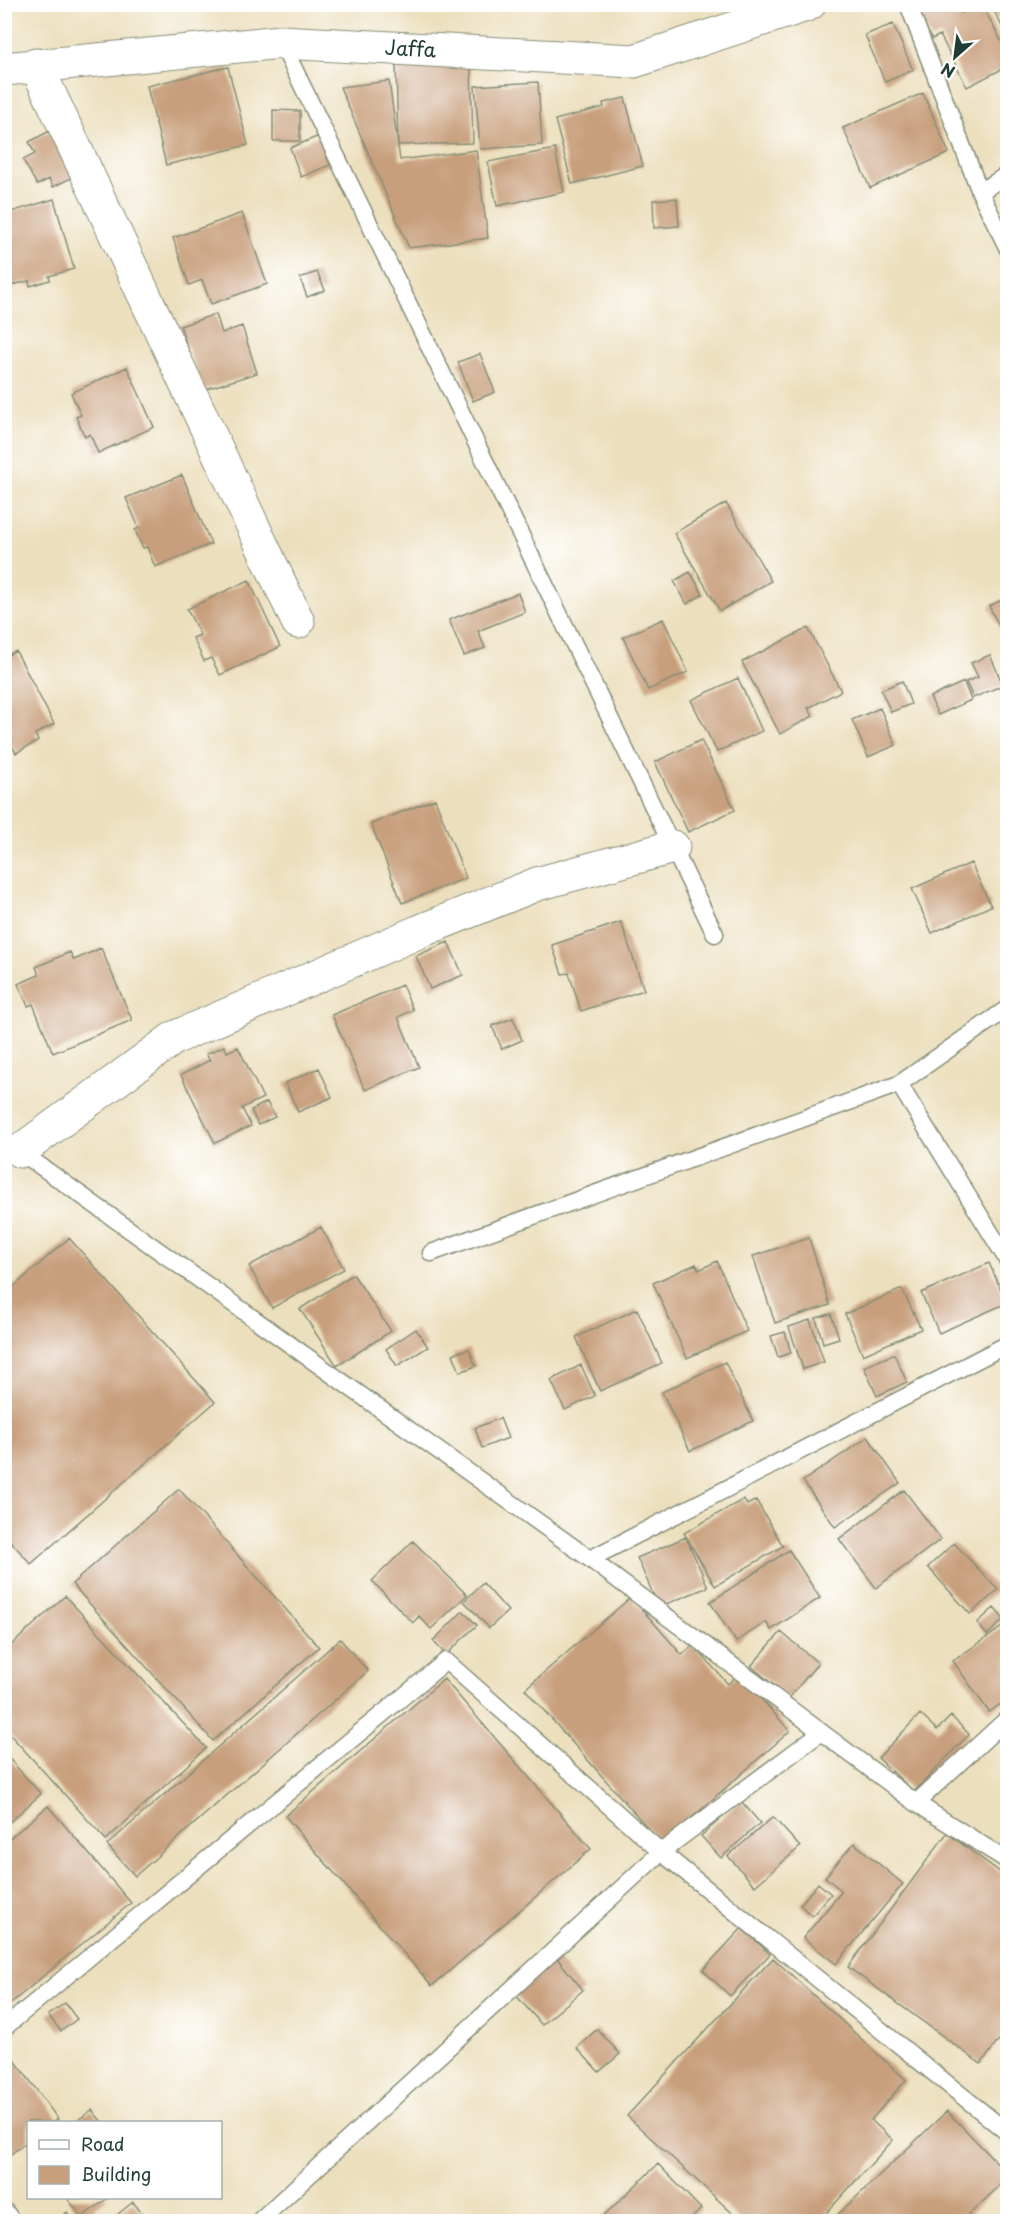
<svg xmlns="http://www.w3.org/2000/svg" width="1012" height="2226" viewBox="0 0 1012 2226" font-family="'Playpen Sans',sans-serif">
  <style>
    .building { fill: #c89f7c }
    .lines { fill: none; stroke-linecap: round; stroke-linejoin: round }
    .lane-casing { stroke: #868e78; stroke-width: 19 }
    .street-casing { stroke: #868e78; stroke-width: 35 }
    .lane { stroke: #fff; stroke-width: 16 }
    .street { stroke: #fff; stroke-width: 33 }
    .labels { text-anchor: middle; stroke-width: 4.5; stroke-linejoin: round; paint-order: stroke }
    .street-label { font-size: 20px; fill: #1f3d34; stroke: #fff }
  </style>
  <rect width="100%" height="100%" fill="#fff"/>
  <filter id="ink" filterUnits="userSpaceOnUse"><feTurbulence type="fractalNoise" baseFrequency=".0167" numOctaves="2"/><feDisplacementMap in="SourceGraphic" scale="12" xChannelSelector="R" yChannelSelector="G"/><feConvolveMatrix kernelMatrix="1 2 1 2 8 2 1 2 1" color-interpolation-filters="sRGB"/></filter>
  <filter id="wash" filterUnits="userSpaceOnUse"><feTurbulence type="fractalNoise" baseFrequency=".008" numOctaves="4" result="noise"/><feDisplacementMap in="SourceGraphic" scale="24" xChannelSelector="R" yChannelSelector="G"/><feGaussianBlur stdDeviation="1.35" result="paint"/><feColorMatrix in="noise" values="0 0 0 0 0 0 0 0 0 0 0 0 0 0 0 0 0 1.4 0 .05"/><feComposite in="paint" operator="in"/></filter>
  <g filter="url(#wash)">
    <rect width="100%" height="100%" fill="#ecdfbd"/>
    <g id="blocks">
      <!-- building -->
      <path class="building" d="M934,4H956L961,13L982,5L1008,54V66L967,87L940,35L932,39L918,13Z
        M1008,7V38L995,13Z
        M893,24L913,70L885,82L865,35Z
        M471,64L473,143L398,145L396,65Z
        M228,67L248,145L166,165L147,86Z
        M389,81L400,160L476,150L488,238L409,248L340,87Z
        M538,82L542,145L480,149L475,86Z
        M923,93L949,153L870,188L843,128Z
        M625,98L643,166L572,184L555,120L604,107L603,103Z
        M273,110L300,111V141H273Z
        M57,127L81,173L53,187L49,179L37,185L23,160L35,154L29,142Z
        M319,136L330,165L301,177L290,148Z
        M555,149L564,192L497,206L488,162Z
        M677,198L679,226L654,228L653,200Z
        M54,199L74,269L49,276L50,280L30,286L29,281L4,287V214Z
        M242,213L267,284L211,304L202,280L189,285L173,238Z
        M317,272L325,290L307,297L300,278Z
        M216,314L222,333L242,326L257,373L203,390L180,326Z
        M480,354L495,392L473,401L458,362Z
        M127,367L154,427L98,453L90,434L85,437L76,417L81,415L71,393Z
        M182,475L211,544L155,567L147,547L143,548L135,530L139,528L126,498Z
        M726,503L771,581L720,611L674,533Z
        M690,572L703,594L687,604L674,581Z
        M249,580L280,647L220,675L211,658L204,661L193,638L200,635L187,609Z
        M518,593L525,612L478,631L485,648L464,656L449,620Z
        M1008,597V644L989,606Z
        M663,619L688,672L648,690L623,637Z
        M808,628L841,691L808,708L813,716L780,734L742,662Z
        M16,651L54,724L35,734L38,741L16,753L12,746L4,750V657Z
        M990,655L1003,685L973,698L966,682L978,677L971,663Z
        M738,678L762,731L717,752L691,700Z
        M902,681L911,704L891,712L881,690Z
        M964,682L971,700L938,715L930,697Z
        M880,708L896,745L868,757L852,720Z
        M701,740L735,810L688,832L655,762Z
        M435,799L466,878L402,903L371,824Z
        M971,863L991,906L932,933L912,889Z
        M621,922L644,990L581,1011L569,973L562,974L552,945Z
        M448,942L463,975L430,989L416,956Z
        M101,948L132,1020L53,1053L33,1004L28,1006L18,984L39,975L36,967L70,952L74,960Z
        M402,985L413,1010L398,1017L419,1067L365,1090L332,1015Z
        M513,1018L522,1040L502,1049L492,1026Z
        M224,1046L227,1052L238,1047L263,1098L242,1108L251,1126L215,1143L181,1075L210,1060L206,1054Z
        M319,1068L332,1097L298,1112L285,1083Z
        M267,1102L275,1117L258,1125L251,1110Z
        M321,1227L344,1269L272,1308L249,1266Z
        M69,1238L215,1402L31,1564L4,1534V1295Z
        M809,1238L830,1305L775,1323L753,1256Z
        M717,1261L747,1331L687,1358L653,1283L696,1264L699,1270Z
        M989,1263L1007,1303L939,1333L921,1293Z
        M353,1274L391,1331L337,1366L300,1309Z
        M902,1289L921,1329L863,1355L845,1314Z
        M637,1309L662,1363L600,1391L576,1337Z
        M831,1314L839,1338L823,1343L816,1318Z
        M810,1320L824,1362L803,1369L789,1327Z
        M416,1329L428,1347L397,1366L386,1349Z
        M785,1332L791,1353L778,1357L771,1336Z
        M469,1349L476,1366L460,1372L453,1354Z
        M894,1354L907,1382L877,1396L864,1367Z
        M725,1362L753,1421L690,1451L662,1392Z
        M581,1365L595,1396L565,1410L551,1380Z
        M500,1418L508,1438L482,1448L475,1428Z
        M868,1437L900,1483L835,1527L803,1481Z
        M179,1489L319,1647L213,1741L72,1584Z
        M904,1490L941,1539L876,1588L839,1539Z
        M744,1499L747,1505L756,1500L783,1546L715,1586L684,1533Z
        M686,1537L708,1587L659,1607L637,1558Z
        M413,1541L467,1595L431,1629L419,1616L413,1623L372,1581Z
        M954,1543L998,1590L970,1614L928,1567Z
        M789,1550L820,1598L771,1630L766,1622L736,1642L710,1602Z
        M483,1583L508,1611L489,1628L464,1601Z
        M65,1596L206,1748L106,1840L5,1729V1651Z
        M631,1597L682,1655L693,1645L728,1684L739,1674L790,1731L662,1844L525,1689Z
        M994,1608L1004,1619L987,1635L977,1623Z
        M463,1611L477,1625L446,1655L433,1641Z
        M1008,1623V1699L989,1712L953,1661Z
        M781,1632L818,1663L789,1698L751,1666Z
        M340,1639L368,1671L135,1876L107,1845Z
        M444,1679L591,1849L432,1986L285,1816Z
        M920,1714L937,1730L951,1716L969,1734L914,1792L878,1758Z
        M4,1753L41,1794L4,1827Z
        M741,1801L760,1823L721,1858L701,1836Z
        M48,1806L131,1903L4,2009V1843Z
        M773,1817L800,1847L755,1886L728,1856Z
        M947,1833L1008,1878V2028L981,2064L848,1967Z
        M854,1843L903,1884L836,1964L803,1938L842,1891L825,1877Z
        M818,1883L831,1894L812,1916L800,1905Z
        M742,1928L770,1954L730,1996L703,1970Z
        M556,1957L583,1990L542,2025L514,1993Z
        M773,1958L906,2080L871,2120L893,2140L818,2222H742L627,2116Z
        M65,2003L77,2019L61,2031L48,2015Z
        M597,2029L620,2054L599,2072L577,2048Z
        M14,2059L58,2119L54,2122H28V2141L4,2159V2066Z
        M92,2110L102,2122H75Z
        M947,2111L1008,2174V2178L961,2222H830Z
        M658,2164L701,2209L688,2222H597Z
        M67,2198H108L82,2217Z
        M133,2202L149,2222H108Z
        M1008,2211V2222H996Z
        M67,2212L75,2222H56Z"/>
    </g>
  </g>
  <g filter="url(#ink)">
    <use href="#blocks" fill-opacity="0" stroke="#868e78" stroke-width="1.5"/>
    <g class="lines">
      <defs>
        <path id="lane" d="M908,4L980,192L1008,249
          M281,42L715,934
          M980,192L1008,174
          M1008,1008L899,1084L1008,1261
          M4,1140L590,1559L916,1803L1008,1861
          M431,1253L899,1084
          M590,1559L1008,1344
          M820,1733L661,1852L1008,2133
          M916,1803L1008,1718
          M4,2028L446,1661L661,1852L258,2222
          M4,2210L13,2222"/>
        <g id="street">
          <path d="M36,65L298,622"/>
          <path id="s1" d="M4,69L281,42L634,61L809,4"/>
          <path d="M20,1151L174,1038L418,932L537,884L673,847"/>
        </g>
      </defs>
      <!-- lane casing -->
      <use href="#lane" class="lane-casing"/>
      <!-- street casing -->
      <use href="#street" class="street-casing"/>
      <!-- lane -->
      <use href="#lane" class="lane"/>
      <!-- street -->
      <use href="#street" class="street"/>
    </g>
  </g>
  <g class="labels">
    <!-- street labels -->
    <g class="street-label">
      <text dy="7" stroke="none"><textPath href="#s1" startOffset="408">Jaffa</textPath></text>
    </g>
  </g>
  <!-- margin -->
  <rect width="1012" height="2226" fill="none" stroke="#fff" stroke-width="24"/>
  <!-- legend -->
  <rect x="27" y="2121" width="195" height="78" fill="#ffffff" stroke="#a5b1ae" stroke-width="1.5"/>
  <rect x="39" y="2140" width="30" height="9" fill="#ffffff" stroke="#a5b1ae" stroke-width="1.5"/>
  <text x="81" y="2151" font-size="18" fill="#1f3d34">Road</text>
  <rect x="39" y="2166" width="30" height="18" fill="#c89f7c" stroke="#a5b1ae" stroke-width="1.5"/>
  <text x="81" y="2181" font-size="18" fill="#1f3d34">Building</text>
  <!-- north arrow -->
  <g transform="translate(955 57) rotate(208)" stroke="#ffffff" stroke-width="4.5" paint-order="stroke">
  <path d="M0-4.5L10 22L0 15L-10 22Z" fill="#1f3d34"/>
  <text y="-9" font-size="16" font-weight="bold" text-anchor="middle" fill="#1f3d34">N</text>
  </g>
</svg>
